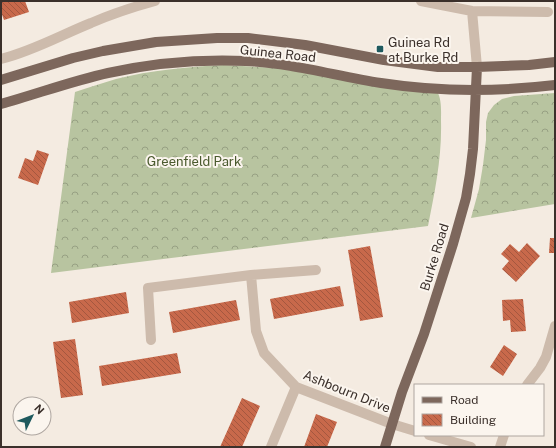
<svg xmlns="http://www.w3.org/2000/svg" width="556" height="448" viewBox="0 0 556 448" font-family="'Public Sans',sans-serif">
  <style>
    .forest { fill: url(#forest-crowns) }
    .building { fill: url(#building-back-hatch) }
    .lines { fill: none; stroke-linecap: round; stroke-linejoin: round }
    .minor { stroke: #cdbbac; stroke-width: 10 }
    .major { stroke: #7d675c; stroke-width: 10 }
    .poi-dot { fill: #1f5a5e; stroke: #fbf5ee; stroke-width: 1.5 }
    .labels { text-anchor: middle; stroke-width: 4; stroke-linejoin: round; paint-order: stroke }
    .poi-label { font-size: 13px; fill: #3b302b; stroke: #fbf5ee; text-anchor: start }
    .street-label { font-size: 13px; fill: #3b302b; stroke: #fbf5ee }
    .park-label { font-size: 13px; fill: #4a5a2e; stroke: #fbf5ee }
  </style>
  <defs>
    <pattern id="forest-crowns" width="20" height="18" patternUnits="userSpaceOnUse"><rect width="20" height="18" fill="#b8c4a0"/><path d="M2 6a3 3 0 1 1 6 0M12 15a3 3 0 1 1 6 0" fill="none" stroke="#97a083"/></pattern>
    <pattern id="building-back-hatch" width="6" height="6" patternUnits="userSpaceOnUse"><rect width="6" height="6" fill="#c8694b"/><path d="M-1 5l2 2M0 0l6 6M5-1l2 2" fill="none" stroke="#a4573f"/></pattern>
  </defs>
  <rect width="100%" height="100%" fill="#f4ebe1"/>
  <!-- forest -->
  <path class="forest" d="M223,65L277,68L437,91C442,100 441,111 441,121C442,157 435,191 428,226L51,273L75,92C88,88 102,83 116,79C151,70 187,67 223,65Z
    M555,93V204L471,218L479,189L483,165L486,140V122L488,113L494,105L502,99L514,96Z"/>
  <!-- building -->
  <path class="building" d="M5,1H25L29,12L4,20L1,12V2Z
    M37,150L49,154L38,185L18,178L25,158L33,161Z
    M550,238H555V253H549Z
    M527,243L540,256L516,282L502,269L509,261L501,254L510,244L519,252Z
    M370,246L383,317L360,321L348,250Z
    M340,286L344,306L274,319L270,299Z
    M126,292L129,313L72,323L69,302Z
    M523,299L526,331L511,332L510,320L503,321L502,300Z
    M236,300L240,320L173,333L169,312Z
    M75,339L83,395L61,398L53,342Z
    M504,345L517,354L503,376L490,367Z
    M177,353L181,373L102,386L99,366Z
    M242,398L260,406L242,447H220Z
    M316,414L337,422L327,447H304Z"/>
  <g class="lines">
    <!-- minor -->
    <path class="minor" d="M421,1L472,11L548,12
      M472,11L477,67
      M1,59C33,51 61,35 91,23C112,14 133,7 155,1
      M251,275L256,331L264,353L296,387L392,424L415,431
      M151,340L148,288L251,275L316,270
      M527,385L540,368L546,357L555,326
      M429,435L471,447
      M271,447L296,387
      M500,447L504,435"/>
    <!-- major -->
    <path class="major" d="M1,80L73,58L103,51L156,42L217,38H248L273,41L305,45L384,60L438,67H477L529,65L555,62
      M1,104C37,94 72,81 108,73C153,63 200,59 246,61C292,63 336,76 381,83C439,92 496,92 555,85
      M385,447L402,392L424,334L453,244L466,198L470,174L473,149L477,67"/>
  </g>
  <!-- markers -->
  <rect class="poi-dot" x="376" y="45" width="8" height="8" rx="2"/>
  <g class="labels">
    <!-- poi labels -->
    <g class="poi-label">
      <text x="388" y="47">Guinea Rd<tspan x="388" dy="15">at Burke Rd</tspan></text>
    </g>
    <!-- street labels -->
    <g class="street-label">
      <text transform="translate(278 53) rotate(6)" y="5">Guinea Road</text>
      <text transform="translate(434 257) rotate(-73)" y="5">Burke Road</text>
      <text transform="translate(347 391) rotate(22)" y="5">Ashbourn Drive</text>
    </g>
    <!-- park labels -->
    <g class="park-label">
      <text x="194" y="166">Greenfield Park</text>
    </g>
  </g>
  <!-- border -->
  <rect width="556" height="448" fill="none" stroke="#3b302b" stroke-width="4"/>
  <!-- legend -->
  <rect x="414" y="384" width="130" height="52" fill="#fbf5ee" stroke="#aea6a0"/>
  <rect x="422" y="397" width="20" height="6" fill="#7d675c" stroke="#aea6a0"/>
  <text x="450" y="404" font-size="12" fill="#3b302b">Road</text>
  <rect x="422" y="414" width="20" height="12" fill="url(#building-back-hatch)" stroke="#aea6a0"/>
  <text x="450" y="424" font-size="12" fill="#3b302b">Building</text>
  <!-- north arrow -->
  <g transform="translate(32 416) rotate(47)"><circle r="19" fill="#fbf5ee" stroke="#aea6a0"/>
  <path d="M0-3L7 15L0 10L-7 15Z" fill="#1f5a5e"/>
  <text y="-6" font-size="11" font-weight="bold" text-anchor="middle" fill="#3b302b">N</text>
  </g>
</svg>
